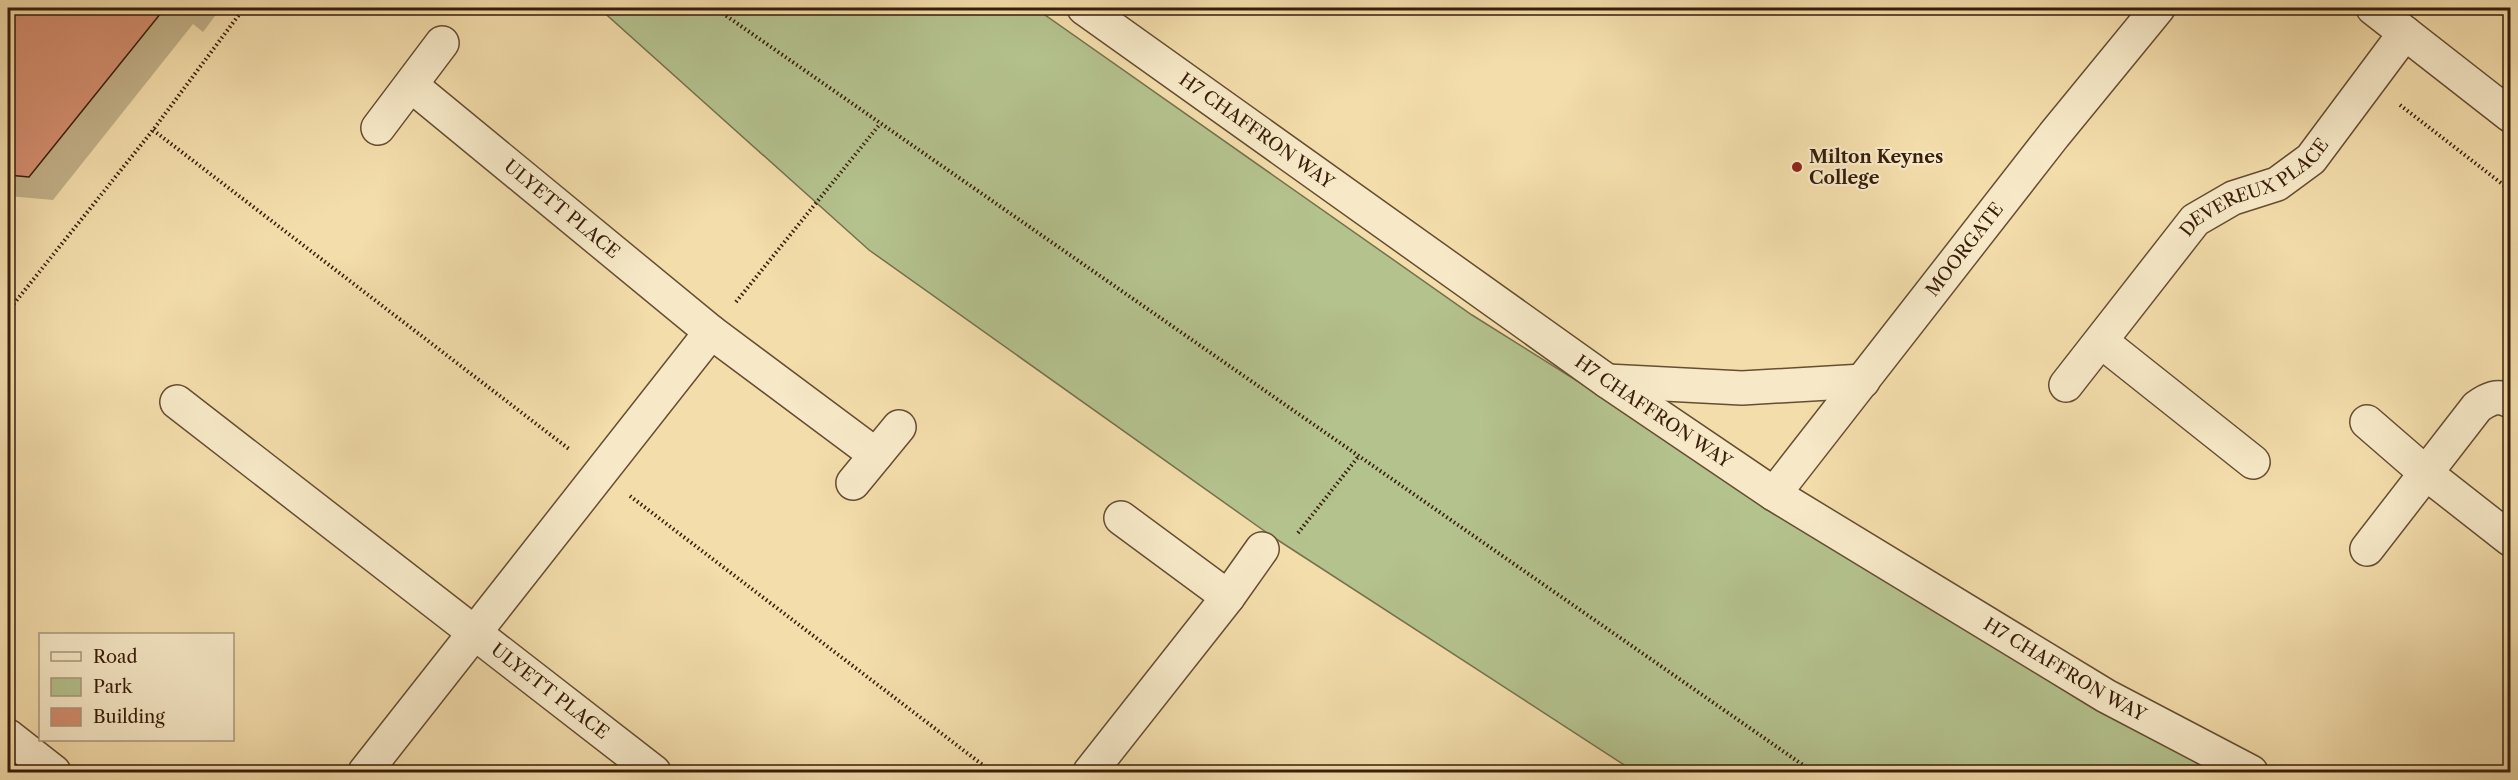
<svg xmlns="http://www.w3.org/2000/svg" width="2518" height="780" viewBox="0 0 2518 780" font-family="'Libre Caslon Text',serif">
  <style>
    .green { fill: #b4c28e; stroke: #76704c; stroke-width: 1.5 }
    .shadow { fill: #0003 }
    .building { fill: #d48e6f; stroke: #381d09; stroke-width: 1.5 }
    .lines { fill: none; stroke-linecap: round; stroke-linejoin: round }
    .minor-casing { stroke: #674d32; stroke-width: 36 }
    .path { stroke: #381d09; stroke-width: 4; stroke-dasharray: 1.5 3; stroke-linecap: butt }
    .minor { stroke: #f7e9c8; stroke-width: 33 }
    .poi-dot { fill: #8f2418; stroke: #f7e9c8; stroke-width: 2 }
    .labels { text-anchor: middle; stroke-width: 4.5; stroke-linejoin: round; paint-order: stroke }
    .street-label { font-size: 18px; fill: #381d09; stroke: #f7e9c8 }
    .poi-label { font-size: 18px; font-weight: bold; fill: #381d09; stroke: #f7e9c8; text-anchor: start }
  </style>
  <rect width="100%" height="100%" fill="#f3ddab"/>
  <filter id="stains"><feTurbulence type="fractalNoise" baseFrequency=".00333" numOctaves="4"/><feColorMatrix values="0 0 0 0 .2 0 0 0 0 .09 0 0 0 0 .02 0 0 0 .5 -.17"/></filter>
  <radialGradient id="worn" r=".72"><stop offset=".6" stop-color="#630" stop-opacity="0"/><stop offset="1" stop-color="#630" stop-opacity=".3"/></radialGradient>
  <!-- green -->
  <path class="green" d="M599,8H1035L1472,315L2000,646L2212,772H1635L1270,535L869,250Z"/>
  <!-- shadow -->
  <path class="shadow" d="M8,8H221L203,32L193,24L53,200L8,196Z"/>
  <!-- building -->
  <path class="building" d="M8,8H165L29,177L8,175Z"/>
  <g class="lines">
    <defs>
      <g id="minor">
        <path id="s1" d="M1084,8L1607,381L1774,494L2106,696L2251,772"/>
        <path d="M2373,8L2510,115"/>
        <path id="s2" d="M412,86L711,332L876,455"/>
        <path d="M378,128L442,43"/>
        <path d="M2102,342L2253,462"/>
        <path d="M1607,381L1742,388L1863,381"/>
        <path id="s3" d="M2066,385L2195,220L2233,198L2277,184L2311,159L2405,33"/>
        <path id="s4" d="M177,402L654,772"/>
        <path d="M2367,422L2427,474L2510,539"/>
        <path d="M853,483L899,427"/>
        <path id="s5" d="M1774,494L2054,135L2158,8"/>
        <path d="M2367,549L2477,407C2488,399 2498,394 2510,401"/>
        <path d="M1228,597L1262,549"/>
        <path d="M8,736L54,772"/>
        <path d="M365,772L711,332"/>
        <path d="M1090,772L1228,597L1121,518"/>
      </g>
    </defs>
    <!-- minor casing -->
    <use href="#minor" class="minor-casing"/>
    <!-- path -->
    <path class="path" d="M715,8L1813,772
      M2400,105L2510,190
      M153,130L569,449
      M736,302L880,124
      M8,311L153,130L244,8
      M630,496L992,772
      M1298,533L1358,457"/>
    <!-- minor -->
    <use href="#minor" class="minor"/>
  </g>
  <!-- markers -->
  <circle class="poi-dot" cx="1797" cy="167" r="6"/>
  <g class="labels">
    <!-- street labels -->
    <g class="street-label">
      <text dy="6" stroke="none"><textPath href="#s1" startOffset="212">H7 CHAFFRON WAY</textPath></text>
      <text dy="6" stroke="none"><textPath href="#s3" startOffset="278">DEVEREUX PLACE</textPath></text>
      <text dy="6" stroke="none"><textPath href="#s2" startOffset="194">ULYETT PLACE</textPath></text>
      <text dy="6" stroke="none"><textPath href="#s5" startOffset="310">MOORGATE</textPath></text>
      <text dy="6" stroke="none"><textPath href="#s1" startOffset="698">H7 CHAFFRON WAY</textPath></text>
      <text dy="6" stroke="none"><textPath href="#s1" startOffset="1184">H7 CHAFFRON WAY</textPath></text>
      <text dy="6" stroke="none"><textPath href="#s4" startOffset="472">ULYETT PLACE</textPath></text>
    </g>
    <!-- poi labels -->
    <g class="poi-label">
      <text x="1809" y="163">Milton Keynes<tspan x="1809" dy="21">College</tspan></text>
    </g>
  </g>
  <!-- margin -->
  <rect width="2518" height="780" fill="none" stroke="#f3ddab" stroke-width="30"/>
  <rect x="9" y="9" width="2500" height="762" fill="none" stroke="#381d09" stroke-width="3"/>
  <rect x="15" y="15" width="2488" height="750" fill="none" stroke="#381d09" stroke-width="1.5"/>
  <!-- legend -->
  <rect x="39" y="633" width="195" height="108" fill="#f7e9c8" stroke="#ab977c" stroke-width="1.5"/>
  <rect x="51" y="652" width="30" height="9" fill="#f7e9c8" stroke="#ab977c" stroke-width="1.5"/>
  <text x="93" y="663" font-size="18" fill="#381d09">Road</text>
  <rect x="51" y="678" width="30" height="18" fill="#b4c28e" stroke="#ab977c" stroke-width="1.5"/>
  <text x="93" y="693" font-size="18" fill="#381d09">Park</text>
  <rect x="51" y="708" width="30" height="18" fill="#d48e6f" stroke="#ab977c" stroke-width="1.5"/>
  <text x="93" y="723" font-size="18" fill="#381d09">Building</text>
  <rect width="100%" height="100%" filter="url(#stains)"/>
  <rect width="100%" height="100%" fill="url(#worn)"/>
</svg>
